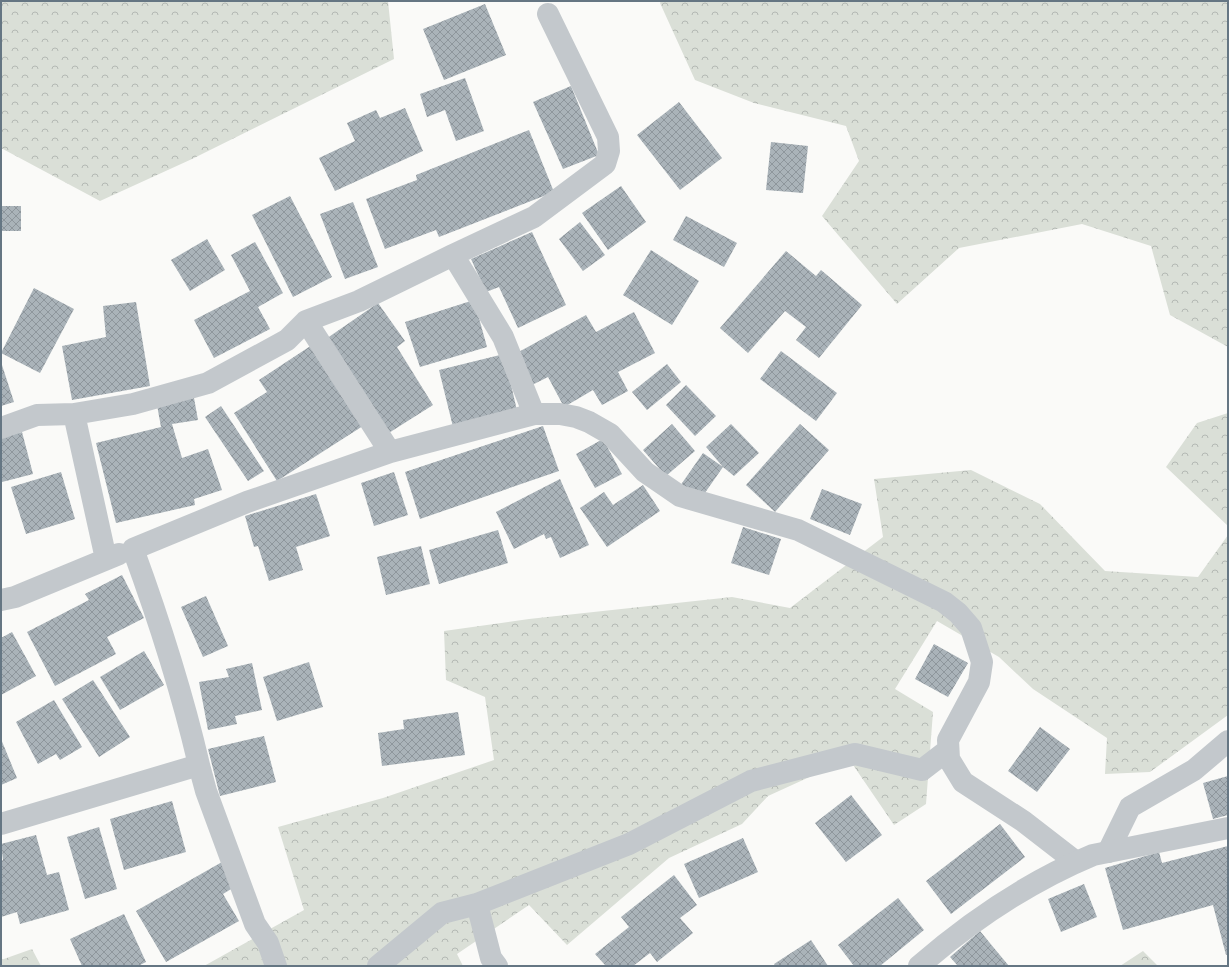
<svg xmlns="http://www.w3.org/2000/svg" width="1229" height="967" viewBox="0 0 1229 967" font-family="'Fira Sans',sans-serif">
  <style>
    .forest { fill: url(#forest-crowns) }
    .building { fill: url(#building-cross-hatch) }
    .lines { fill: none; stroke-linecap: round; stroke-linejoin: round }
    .minor { stroke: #c3c8cc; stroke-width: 22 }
    .tertiary { stroke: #c3c8cc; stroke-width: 22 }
  </style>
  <defs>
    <pattern id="forest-crowns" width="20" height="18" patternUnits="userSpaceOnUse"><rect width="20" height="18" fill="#dadfd7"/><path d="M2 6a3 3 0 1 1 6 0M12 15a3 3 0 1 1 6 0" fill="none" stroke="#b4b9b4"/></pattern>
    <pattern id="building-cross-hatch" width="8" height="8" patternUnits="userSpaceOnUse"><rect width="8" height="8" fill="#aab3b9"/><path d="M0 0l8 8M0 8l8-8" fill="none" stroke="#8e969c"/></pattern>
  </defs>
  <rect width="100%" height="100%" fill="#fafaf8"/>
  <!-- forest -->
  <path class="forest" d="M1,1H388L394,59L192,159L100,201L1,148Z
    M661,1H1228V347L1170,315L1151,246L1082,224L959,248L897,304L822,216L859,161L846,126L754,103L695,80L660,3Z
    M1228,413V526L1166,467L1197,423Z
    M971,470L1040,504L1105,571L1198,577L1228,535V715L1150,772L1105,774L1107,738L1033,689L999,657L937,621L895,689L933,712L926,804L894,825L849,759L768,796L742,824L669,858L567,945L529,905L457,954L463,966H204L304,910L278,827L383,798L494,760L485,697L446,680L444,631L529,619L732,597L790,608L883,537L874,479Z
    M32,949L41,966H1V960Z
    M1143,951L1158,966H1120Z"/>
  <!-- building -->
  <path class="building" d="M485,4L506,55L444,80L423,29Z
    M465,78L484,131L456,141L445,110L427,117L420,94Z
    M571,86L599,155L563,169L533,102Z
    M679,102L722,158L680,190L637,135Z
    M405,108L423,151L335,191L319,158L355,141L347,123L376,110L380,118Z
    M529,130L554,192L439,237L436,230L385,249L366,199L417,180L416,175Z
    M771,142L808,146L803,193L766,190Z
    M621,186L646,222L608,250L582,213Z
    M290,196L332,277L293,297L252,215Z
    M353,202L378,267L345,279L320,214Z
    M1,206H21V231H1Z
    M686,216L737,243L724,267L673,240Z
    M580,222L605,255L583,271L559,239Z
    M532,232L566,305L518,328L499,287L486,292L471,259Z
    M207,239L225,270L190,291L171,260Z
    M255,242L283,293L258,307L270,329L214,358L194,320L250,291L231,255Z
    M651,250L699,281L672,325L623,295Z
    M786,251L816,276L821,270L862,305L819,358L796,340L806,327L785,311L748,353L720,328Z
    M34,288L74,309L40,373L1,353Z
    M474,300L487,347L420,367L405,322Z
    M136,302L150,386L72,400L62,346L106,337L103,306Z
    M378,303L405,341L397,347L433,405L384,436L323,341Z
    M634,312L655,353L618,372L628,391L602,405L593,390L564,407L548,377L532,385L515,354L586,315L596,332Z
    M315,343L366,424L277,481L234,413L267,392L259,380Z
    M781,351L837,393L816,421L760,379Z
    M504,354L518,415L454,431L439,370Z
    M1,362L14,402L1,406Z
    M667,364L681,382L647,410L632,392Z
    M686,385L716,416L695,436L666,405Z
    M194,398L198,420L172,424L182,458L208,449L222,490L194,499L195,505L116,523L96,443L161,427L157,405Z
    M221,406L264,471L248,481L205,417Z
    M672,424L695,451L666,476L643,450Z
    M731,424L759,453L734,476L723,467L700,500L680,486L703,453L723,467L706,447Z
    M800,424L829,450L775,512L746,485Z
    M543,426L559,471L420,519L405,472Z
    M22,432L33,474L2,482L1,438Z
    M603,439L622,474L595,488L576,454Z
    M61,472L75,519L26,534L11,487Z
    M394,472L408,515L374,526L361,483Z
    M560,479L589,545L560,558L551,537L546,539L544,534L514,549L496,512Z
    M643,485L660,511L607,547L580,508L604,492L613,505Z
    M822,489L862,504L850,535L810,519Z
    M316,494L330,536L296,547L303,570L269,581L258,546L254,547L245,516Z
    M743,527L781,539L769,575L731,563Z
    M498,530L508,563L439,584L429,550Z
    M421,546L430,584L386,595L377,557Z
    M122,575L144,618L107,637L116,654L55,686L27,632L89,600L85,594Z
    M206,596L228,646L203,657L181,607Z
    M12,632L36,676L1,695V638Z
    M934,644L968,663L948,697L915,679Z
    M144,651L164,685L120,710L100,677Z
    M309,662L323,707L277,721L263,677Z
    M252,663L262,710L235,716L237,724L208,730L199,682L229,677L226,669Z
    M93,680L130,737L99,757L62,699Z
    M54,700L82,747L60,760L56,754L38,764L16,722Z
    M458,712L465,755L382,766L378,733L404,729L403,720Z
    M1040,727L1070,749L1037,792L1008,771Z
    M264,736L276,782L220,796L208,749Z
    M1,739L17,778L1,785Z
    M1228,776V815L1213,819L1203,783Z
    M851,795L882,835L846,862L815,823Z
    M172,801L186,852L124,870L110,819Z
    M1000,824L1025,857L951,914L926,881Z
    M99,827L117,889L85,899L67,837Z
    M36,835L47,875L59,872L69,910L20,924L17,912L1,917V861L3,860L1,844Z
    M743,838L758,872L699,898L684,864Z
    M1228,846V954L1226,955L1213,905L1123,930L1105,868L1159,852L1162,863Z
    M222,862L236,886L223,894L239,921L166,962L136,911Z
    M674,875L697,905L680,918L693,933L657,962L650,953L633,966H606L595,954L629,927L621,917Z
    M1084,884L1097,917L1061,932L1048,899Z
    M898,898L924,930L880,966H854L838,945Z
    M124,914L146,962L138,966H82L70,939Z
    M980,931L994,948L1009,966H958L950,957Z
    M811,940L828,966H775L774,964Z"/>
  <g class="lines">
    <!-- minor -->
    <path class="minor" d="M453,255L534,217L605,164L609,151L608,137L548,14
      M306,321L390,452
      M74,414L106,559
      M1,428L37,415L74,414L133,404L208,383L287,340L306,321L359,301L453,255L503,337L534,414
      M1,600L15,597L119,554
      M199,765L206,791L255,924L268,943L276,966
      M1,824L199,765C182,692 159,620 133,549L247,502L390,452L534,414H560L576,417L589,422L610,434L645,472L680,496L798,530L944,602L958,613L971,628L982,662L979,682L948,740L949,759L963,782L1023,821L1076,862
      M1108,852L1130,807L1194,770L1228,741
      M477,904L491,958L497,966
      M378,966L442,913L477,904L629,844L751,781L855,754L922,770L948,750"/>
    <!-- tertiary -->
    <path class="tertiary" d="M919,966C972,920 1028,882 1093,855L1228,828"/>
  </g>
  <!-- border -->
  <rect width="1229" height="967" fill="none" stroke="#657683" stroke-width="4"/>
</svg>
